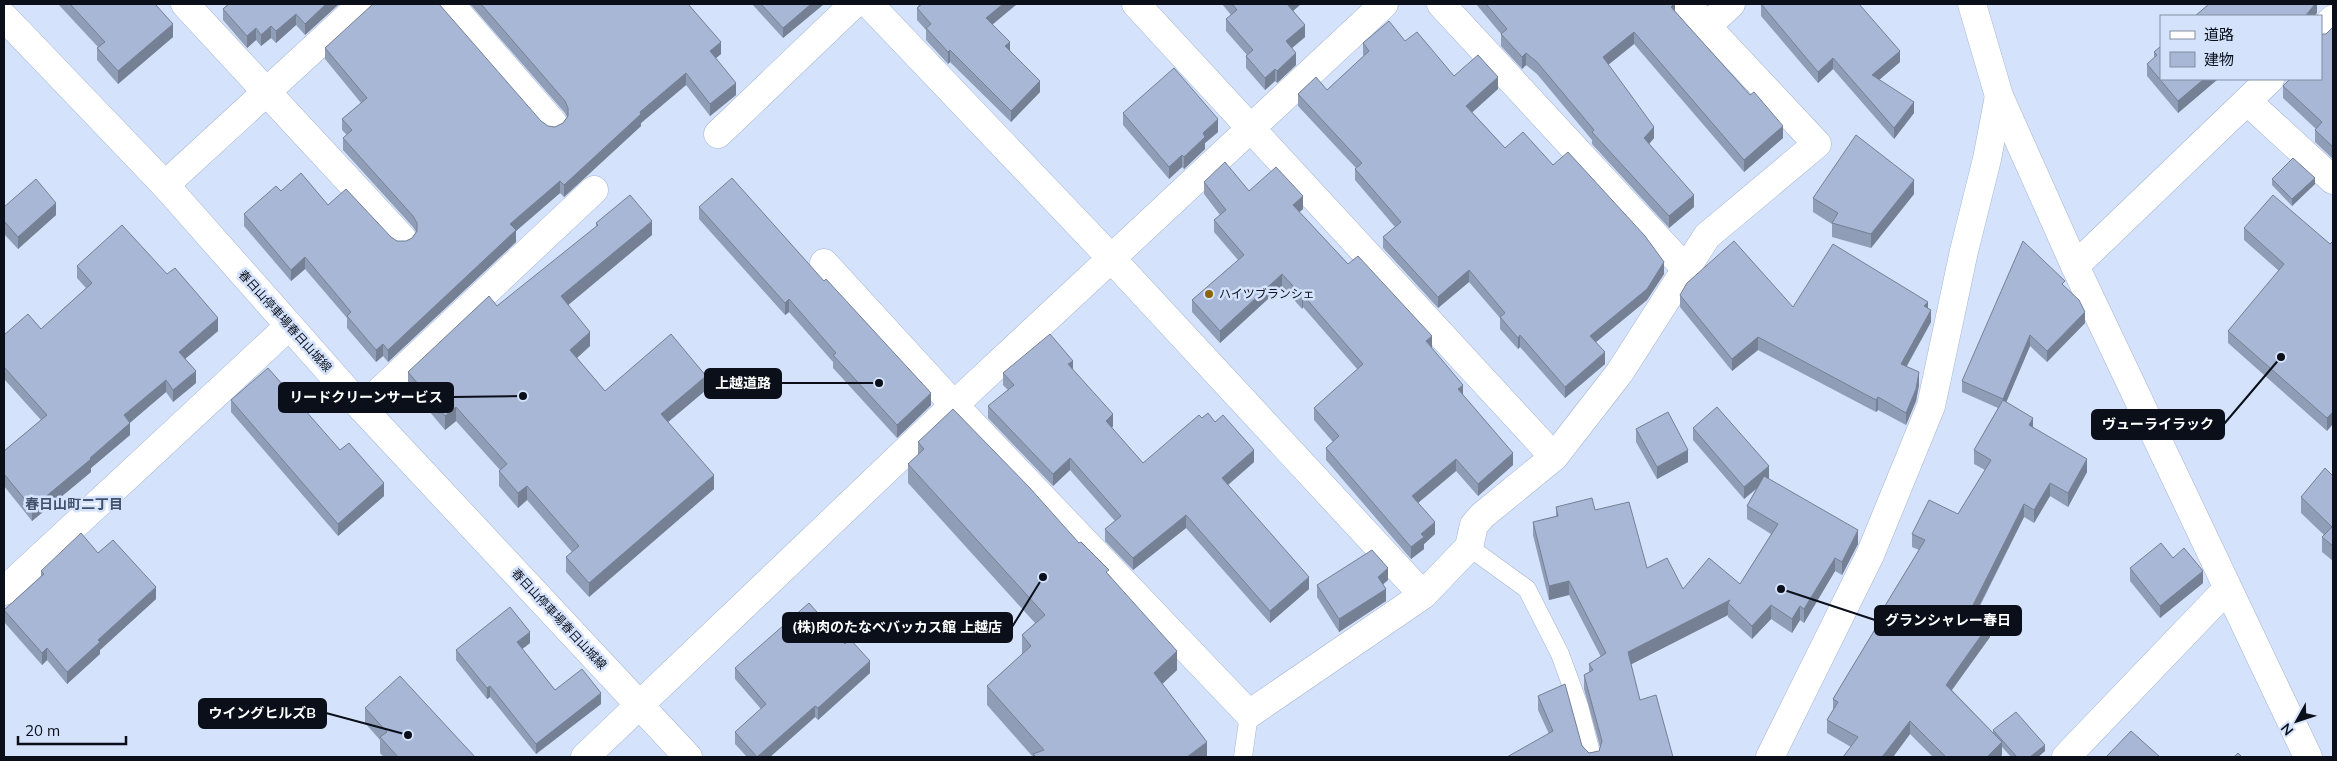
<svg xmlns="http://www.w3.org/2000/svg" width="2337" height="761" viewBox="0 0 2337 761" font-family="Mulish,'Noto Sans JP',sans-serif">
  <style>
    .lines { fill: none; stroke-linecap: round; stroke-linejoin: round }
    .service-casing { stroke: #a5b5d3; stroke-width: 19 }
    .minor-casing { stroke: #a5b5d3; stroke-width: 29 }
    .tertiary-casing { stroke: #a5b5d3; stroke-width: 29 }
    .secondary-casing { stroke: #a5b5d3; stroke-width: 29 }
    .service { stroke: #fff; stroke-width: 18 }
    .minor { stroke: #fff; stroke-width: 28 }
    .tertiary { stroke: #fff; stroke-width: 28 }
    .secondary { stroke: #fff; stroke-width: 28 }
    .wall { fill: #909db7 }
    .shaded-wall { fill: #758095 }
    .building { fill: #a7b7d5; stroke: #758095 }
    .poi-dot { fill: #8b6505; stroke: #d4e2fb; stroke-width: 2 }
    .labels { text-anchor: middle; stroke-width: 5; stroke-linejoin: round; paint-order: stroke }
    .poi-label { font-size: 12px; fill: #0a0f1a; stroke: #d4e2fb; text-anchor: start }
    .street-label { font-size: 12px; fill: #0a0f1a; stroke: #d4e2fb }
    .neighbourhood-label { font-size: 14px; font-weight: bold; fill: #44516b; stroke: #d4e2fb }
    .leader { fill: none; stroke: #0a0f1a; stroke-width: 2 }
    .callout-dot { fill: #0a0f1a; stroke: #d4e2fb; stroke-width: 2 }
    .callout { fill: #0a0f1a; stroke: #0a0f1a; stroke-width: 2 }
    .callout-label { font-size: 14px; text-anchor: middle; font-weight: bold; fill: #fff }
  </style>
  <rect width="100%" height="100%" fill="#d4e2fb"/>
  <g class="lines">
    <defs>
      <path id="service" d="M1469,547L1527,589L1560,654L1579,706L1592,757
        M1243,757L1249,714"/>
      <path id="minor" d="M185,4L402,238
        M450,4L553,123
        M869,4L1110,257L1423,595
        M1136,4L1554,457
        M1441,4L1686,269
        M1707,26L1731,4
        M2321,31L2333,19
        M2247,101L2333,180
        M718,134L854,4
        M165,185L362,4
        M824,263L954,405L1249,714L1423,595L1469,547L1474,525L1483,515L1554,457L1620,372L1707,236L1817,144L1686,4
        M2075,266L2270,79
        M362,408L594,190
        M4,591L289,326
        M585,757L954,405L1384,4
        M1770,757L1870,555L1931,406L1964,251L1987,159L1999,96
        M2066,757L2227,589"/>
      <path id="tertiary" d="M1972,4L1999,96L2075,266L2308,757"/>
      <path id="secondary" d="M4,17L165,185L362,408L688,757"/>
    </defs>
    <!-- service casing -->
    <use href="#service" class="service-casing"/>
    <!-- minor casing -->
    <use href="#minor" class="minor-casing"/>
    <!-- tertiary casing -->
    <use href="#tertiary" class="tertiary-casing"/>
    <!-- secondary casing -->
    <use href="#secondary" class="secondary-casing"/>
    <!-- service -->
    <use href="#service" class="service"/>
    <!-- minor -->
    <use href="#minor" class="minor"/>
    <!-- tertiary -->
    <use href="#tertiary" class="tertiary"/>
    <!-- secondary -->
    <use href="#secondary" class="secondary"/>
  </g>
  <!-- wall -->
  <path class="wall" d="M58,4H155L173,37L118,84L97,60V48L98,47Z
    M228,4H339L305,35L296,25L276,43L271,38L261,46L256,40L247,48L223,20V9Z
    M470,4H688L721,54L716,58L736,95L710,116L686,85L641,123V126L564,197L560,193L516,231V242L388,362L383,356L376,362L347,328V318L305,269L291,281L244,226V214L281,191L328,205L397,241H406L412,238L416,232L413,227L343,150V138L347,135L342,130V119L361,103L325,59V48L541,121L548,126L555,127L563,123L567,117L565,113Z
    M752,4H824L783,38Z
    M917,4H1017L992,24L1010,50L1040,92L1011,122L950,62L948,64L926,40V30L917,20V8L919,6Z
    M1222,4H1301L1293,11L1305,37L1292,48L1296,65L1277,83L1275,81L1265,90L1246,68V56L1247,55L1226,31V19L1231,15Z
    M1476,4H1675V11L1783,138L1744,172L1634,44L1608,65L1654,138L1649,144L1694,207L1669,228L1592,144V140L1537,74L1526,65L1522,69L1501,46V34Z
    M1761,4L1900,62L1879,80L1914,113L1894,139L1833,69L1818,83L1761,16Z
    M2333,27V159L2315,142V130L2316,129L2283,98V86L2321,79L2326,34Z
    M1405,41L1454,76L1498,89L1472,112L1505,148L1553,165L1664,274L1647,300L1596,342L1605,364L1565,398L1520,347L1518,349L1500,329V318L1469,282L1438,308L1383,248V237L1395,227L1355,180V169L1356,168L1298,106V94L1327,90L1364,56L1363,55V43Z
    M2154,52L2218,79L2178,113L2147,76V64L2154,58Z
    M1123,113L1218,132L1205,143V149L1184,169L1182,167L1169,179L1123,125Z
    M2272,179L2315,184L2292,206L2272,185Z
    M1204,182L1249,191L1303,209L1299,212L1348,264L1432,348L1463,395L1513,465L1478,496L1456,471L1418,503L1435,534L1424,544V549L1411,559L1326,460V448L1333,442L1314,420V408L1358,370L1303,307L1302,309L1282,286L1220,343L1192,312V300L1238,260L1214,232V220L1220,215L1204,194Z
    M1914,194L1871,248L1832,237V224L1813,212V198Z
    M4,207L56,215L18,249L4,234Z
    M699,207L931,405L897,438L833,368V362L789,312L785,315L699,219Z
    M596,223L652,235L568,305L590,346L577,358L605,391L706,390L668,422L714,489L589,597L566,572V557L572,552L527,500L518,508L499,486V471L500,470L456,421L445,430L408,386V372L497,306L596,227Z
    M2244,228L2330,244L2327,431L2228,343V331L2279,271L2244,240Z
    M77,266L218,331L185,359L196,383L173,402L166,392L130,422V435L91,468V472L32,521L4,486V451L41,420L4,379V335L41,329L86,288L77,278Z
    M2065,287L2085,323L2047,362L2030,346L2006,402L2033,427L2087,472L2068,507L2050,496L2034,523L2024,517L1976,614L1990,637L1952,690L1993,733V730L2045,751L2038,757H2011L2002,747V755L2000,757H1933L1910,734L1893,757H1843L1851,747L1827,733V720L1833,710V699L1877,626V619L1919,550L1912,547V534L1958,514L1985,470L1974,464V450L1998,408L1962,392V381Z
    M1680,295L1793,307L1928,308L1931,322L1907,366L1919,385L1916,401L1906,425L1878,410L1876,412L1758,350L1732,371L1680,307Z
    M1073,369L1113,426L1112,428L1143,463L1202,418L1215,422L1254,462L1228,485L1309,589L1270,623L1186,528L1133,570L1105,541V529L1115,521L1070,470L1053,486L988,418V406L1008,390L1003,385V373Z
    M231,400L340,450L384,496L338,536L231,412Z
    M1693,428L1769,478H1768L1858,544L1842,575L1835,571L1804,623L1800,620L1792,633L1771,619L1752,639L1728,617V615L1631,664L1640,700L1673,757H1507L1549,734L1538,710V696L1589,753L1599,751L1600,747L1584,689V675L1589,672V664L1601,657L1569,595L1549,600L1533,535V522L1556,516V507L1595,510L1647,568L1683,589L1740,584L1771,534L1747,519V506L1756,489L1744,499L1693,440Z
    M1636,429L1688,462L1657,479L1636,442Z
    M918,442L1109,575L1177,670L1162,684L1207,757H1033L987,705V686L1022,654V635L1035,623L908,483V464L918,455Z
    M2333,476V561L2322,552V537L2324,535L2301,513V497Z
    M98,553L156,599L100,650V654L67,684L47,660L42,665L4,622V610L41,577V571Z
    M2173,558L2203,583L2160,618L2130,581V568Z
    M1388,580L1383,584L1386,601L1339,632L1317,597V585Z
    M530,643L522,649L555,690L601,704L536,754L490,697L487,699L456,660V650Z
    M735,668L870,673L818,720L815,717L770,757H747L735,744V732L761,709L735,679Z
    M365,708L475,757H384L380,753V740L365,723Z"/>
  <!-- shaded-wall -->
  <path class="shaded-wall" d="M326,4H339L305,35V24Z
    M811,4H824L783,38V28Z
    M1003,4H1017L986,30V18Z
    M1287,4H1301L1287,16Z
    M1675,4V15L1671,7Z
    M2315,4H2317V13L2314,16H2306V15Z
    M296,14V25L276,43V31Z
    M173,24V37L118,84V71Z
    M1305,25V37L1286,53V41Z
    M271,26V38L261,46V35Z
    M256,28V40L247,48V36Z
    M1634,32V44L1603,69V57Z
    M721,42V54L710,63V51Z
    M1010,42V53L1005,46Z
    M950,50V62L948,64V52Z
    M1900,51V62L1872,86V75Z
    M1296,53V65L1277,83V71Z
    M1526,53V65L1522,69V57Z
    M1833,58V69L1818,83V72Z
    M1275,69V81L1265,90V78Z
    M686,73V85L641,123V126L564,197V185L640,112Z
    M1498,77V89L1466,118V106Z
    M2204,79H2218L2178,113V101Z
    M1040,81V92L1011,122V111Z
    M736,83V95L710,116V104Z
    M1914,102V113L1894,139V128Z
    M1218,119V132L1205,143V149L1184,169V157L1203,133Z
    M1783,126V138L1744,172V160Z
    M1654,127V138L1644,150V138Z
    M1182,155V167L1169,179V167Z
    M2315,178V184L2292,206V199Z
    M1914,180V194L1871,248V234Z
    M560,181V193L516,231V242L388,362V350L510,224Z
    M1694,195V207L1669,228V216Z
    M1303,196V209L1293,218V205Z
    M56,203V215L18,249V237Z
    M652,221V235L561,311V296Z
    M305,257V269L291,281V270Z
    M1664,262V274L1647,300L1590,347V336Z
    M1469,270V282L1438,308V297Z
    M1282,274V286L1220,343V331Z
    M1303,295V307L1302,309V296Z
    M789,299V312L785,315V303Z
    M1928,302V314L1924,306Z
    M1931,310V322L1901,376V364Z
    M2085,312V323L2047,362V351Z
    M218,318V331L179,364V352Z
    M590,332V346L570,364V350Z
    M1520,335V347L1518,349V338Z
    M2030,335V346L2003,410V399Z
    M1432,336V348L1426,341Z
    M1758,337V350L1732,371V359Z
    M383,344V356L376,362V350Z
    M1605,352V364L1565,398V387Z
    M1073,361V373L1068,364Z
    M196,371V383L173,402V390Z
    M1919,372V385L1916,401L1906,425V413Z
    M706,376V390L661,428V414Z
    M166,380V392L124,428V415Z
    M1463,385V397L1458,389Z
    M931,393V405L897,438V425Z
    M1878,397V410L1876,412V400Z
    M456,407V421L445,430V416Z
    M2333,412V424L2327,431V418Z
    M1113,414V426L1106,433V421Z
    M2033,418V431L2029,425Z
    M130,423V435L91,468V472L32,521V508Z
    M1254,450V462L1222,490V478Z
    M1688,450V462L1657,479V467Z
    M1513,453V465L1478,496V484Z
    M1070,458V470L1053,486V474Z
    M1456,459V471L1412,508V496Z
    M2087,459V472L2068,507V493Z
    M1769,466V478L1744,499V487Z
    M714,475V489L589,597V583Z
    M384,483V496L338,536V524Z
    M2050,483V496L2034,523V510Z
    M527,486V500L518,508V493Z
    M2024,504V517L1970,624V611Z
    M1186,515V528L1133,570V558Z
    M1435,522V534L1424,544V549L1411,559V547L1421,534Z
    M1858,530V544L1842,575V562Z
    M1835,558V571L1804,623V609Z
    M1388,568V580L1378,589V577Z
    M2203,571V583L2160,618V606Z
    M1309,577V589L1270,623V611Z
    M1569,581V595L1549,600V586Z
    M156,587V599L100,650V654L67,684V672L98,640Z
    M1386,589V601L1339,632V619Z
    M1730,600L1728,603V615L1628,666V652Z
    M1771,605V619L1752,639V626Z
    M1800,606V620L1792,633V619Z
    M1990,623V637L1946,698V685Z
    M530,632V643L517,653V642Z
    M47,648V660L42,665V653Z
    M1177,651V670L1154,692V673Z
    M870,661V673L818,720V708Z
    M490,686V697L487,699V688Z
    M601,693V704L536,754V744Z
    M815,706V717L770,757H757Z
    M1910,721V734L1893,757H1882Z
    M1207,742V757H1187Z
    M2002,742V755L2000,757H1987Z
    M2045,745V751L2038,757H2030Z"/>
  <!-- building -->
  <path class="building" d="M70,4H155L173,24L118,71L97,48L105,42Z
    M229,4H326L305,24L296,14L276,31L271,26L261,35L256,28L247,36L223,9Z
    M373,4H416L417,5L418,4H439L541,121L548,126L555,127L563,123L568,116V108L565,101L481,4H688L721,42L710,51L736,83L710,104L686,73L640,112L641,114L564,185L560,181L510,224L516,230L388,350L383,344L376,350L347,316L351,312L305,257L291,270L244,214L276,186L281,191L301,173L328,205L346,189L391,237L397,241H406L412,238L417,231V223L413,216L343,138L352,130L342,119L367,98L325,48Z
    M761,4H811L783,28Z
    M922,4H1003L986,18L1010,42L1005,46L1040,81L1011,111L950,50L948,52L926,28L931,24L917,8Z
    M1232,4H1287L1305,25L1286,41L1296,53L1277,71L1275,69L1265,78L1246,56L1253,50L1226,19L1237,10Z
    M1486,4H1674L1671,7L1750,95L1754,92L1783,126L1744,160L1634,32L1603,57L1654,127L1644,138L1694,195L1669,216L1592,132L1594,130L1537,62L1526,53L1522,57L1501,34L1507,29Z
    M1761,4H1859L1900,51L1872,75L1914,102L1894,128L1833,58L1818,72Z
    M2209,4H2315L2306,15V16H2195Z
    M1389,21L1405,41L1417,32L1454,76L1478,55L1498,77L1466,106L1505,148L1523,132L1553,165L1568,152L1645,236L1664,262L1647,289L1590,336L1605,352L1565,387L1520,335L1518,338L1500,317L1505,313L1469,270L1438,297L1383,237L1401,222L1355,169L1362,163L1298,94L1316,77L1327,90L1369,51L1363,43Z
    M2333,27V147L2315,130L2322,122L2283,86L2290,79H2321V34H2326Z
    M2161,46V79H2204L2178,101L2147,64L2157,55L2154,52Z
    M1174,68L1218,119L1203,133L1205,137L1184,157L1182,155L1169,167L1123,113Z
    M1856,135L1914,180L1871,234L1832,223L1838,213L1813,198Z
    M2293,158L2315,178L2292,199L2272,179Z
    M1225,162L1249,191L1276,167L1303,196L1293,205L1348,264L1358,256L1432,336L1426,341L1463,385L1458,389L1513,453L1478,484L1456,459L1412,496L1435,522L1421,534L1424,537L1411,547L1326,448L1339,436L1314,408L1363,364L1303,295L1302,296L1282,274L1220,331L1192,300L1244,255L1214,220L1226,210L1204,182Z
    M732,178L824,281L826,279L931,393L897,425L833,355L836,353L789,299L785,303L699,207Z
    M36,179L56,203L18,237L4,221V207Z
    M630,195L652,221L561,296L590,332L570,350L605,391L671,334L706,376L661,414L714,475L589,583L566,557L579,546L527,486L518,493L499,471L507,464L456,407L445,416L408,372L489,296L497,306L598,225L596,223Z
    M2273,195L2330,244L2333,241V412L2327,418L2228,331L2284,264L2244,228Z
    M122,225L167,274L175,268L218,318L179,352L196,371L173,390L166,380L124,415L130,423L90,458L91,459L32,508L4,474V451L47,415L4,367V335L28,314L41,329L92,283L77,266Z
    M1734,241L1793,307L1833,244L1928,302L1924,306L1931,310L1901,364L1919,372L1916,389L1906,413L1878,397L1876,400L1758,337L1732,359L1680,295L1687,283Z
    M2023,241L2065,281L2062,284L2079,300L2085,312L2047,351L2030,335L2003,399L1962,381Z
    M1050,334L1073,361L1068,364L1113,414L1106,421L1143,463L1199,415L1202,418L1208,413L1215,422L1223,415L1254,450L1222,478L1309,577L1270,611L1186,515L1133,558L1105,529L1121,516L1070,458L1053,474L988,406L1014,385L1003,373Z
    M268,368L340,450L349,443L384,483L338,524L231,400Z
    M2003,400L2033,418L2029,425L2087,459L2068,493L2050,483L2034,510L2024,504L1970,611L1990,623L1946,685L2002,742L1987,757H1946L1910,721L1882,757H1843L1858,737L1827,720L1838,702L1833,699L1880,621L1877,619L1925,540L1912,534L1929,500L1958,514L1991,460L1974,450Z
    M1717,407L1769,466L1744,487L1693,428Z
    M953,409L1029,487L1079,543L1081,542L1109,570L1106,572L1177,651L1154,673L1207,742L1187,757H1036L1033,754L1044,750L987,686L1031,646L1022,635L1045,615L908,464L924,449L918,442Z
    M1668,412L1688,450L1657,467L1636,429Z
    M2325,468L2333,476V546L2322,537L2332,527L2301,497Z
    M1764,476L1858,530L1842,562L1835,558L1804,609L1800,606L1792,619L1771,605L1752,626L1728,603L1730,600L1628,652L1640,700L1656,695L1673,757H1507L1553,731L1538,696L1565,684L1582,746L1589,753L1599,751L1602,741L1584,675L1593,670L1589,664L1606,653L1569,581L1549,586L1533,522L1558,516L1556,507L1592,498L1595,510L1629,502L1647,568L1667,558L1683,589L1709,558L1740,584L1778,524L1747,506Z
    M81,533L98,553L113,540L156,587L98,640L100,642L67,672L47,648L42,653L4,610L44,574L41,571Z
    M2161,543L2173,558L2184,548L2203,571L2160,606L2130,568Z
    M1372,550L1388,568L1378,577L1386,589L1339,619L1317,585Z
    M809,603L845,644L850,639L870,661L818,708L815,706L757,757L735,732L766,704L735,668Z
    M510,607L530,632L517,642L555,690L582,669L601,693L536,744L490,686L487,688L456,650Z
    M400,676L475,757H398L380,737L387,732L365,708Z
    M2016,712L2045,745L2030,757H2017L1993,730Z
    M2131,731L2160,757H2106Z
    M2238,753L2242,757H2234Z"/>
  <!-- markers -->
  <circle class="poi-dot" cx="1209" cy="294" r="5"/>
  <g class="labels">
    <!-- poi labels -->
    <g class="poi-label">
      <text x="1219" y="298">ハイツブランシェ</text>
    </g>
    <!-- street labels -->
    <g class="street-label">
      <text transform="translate(285 321) rotate(48)" y="4">春日山停車場春日山城線</text>
      <text transform="translate(559 619) rotate(47)" y="4">春日山停車場春日山城線</text>
    </g>
    <!-- neighbourhood labels -->
    <g class="neighbourhood-label">
      <text x="74" y="509">春日山町二丁目</text>
    </g>
  </g>
  <!-- callouts -->
  <path class="leader" d="M879 383L781 383M523 396L453 397M2281 357L2224 424M1781 589L1875 620M1043 577L1012 627M408 735L326 713"/>
  <g class="callout-dot">
    <circle cx="879" cy="383" r="5"/>
    <circle cx="523" cy="396" r="5"/>
    <circle cx="2281" cy="357" r="5"/>
    <circle cx="1781" cy="589" r="5"/>
    <circle cx="1043" cy="577" r="5"/>
    <circle cx="408" cy="735" r="5"/>
  </g>
  <g class="callout">
    <rect x="705" y="369" width="76" height="29" rx="5"/>
    <rect x="279" y="383" width="174" height="29" rx="5"/>
    <rect x="2092" y="410" width="132" height="29" rx="5"/>
    <rect x="1875" y="606" width="146" height="29" rx="5"/>
    <rect x="783" y="613" width="229" height="29" rx="5"/>
    <rect x="199" y="699" width="127" height="29" rx="5"/>
  </g>
  <g class="callout-label">
    <text x="743" y="388">上越道路</text>
    <text x="366" y="402">リードクリーンサービス</text>
    <text x="2158" y="429">ヴューライラック</text>
    <text x="1948" y="625">グランシャレー春日</text>
    <text x="897" y="632">(株)肉のたなべバッカス館 上越店</text>
    <text x="262" y="718">ウイングヒルズB</text>
  </g>
  <!-- border -->
  <rect width="2337" height="761" fill="none" stroke="#0a0f1a" stroke-width="10"/>
  <!-- legend -->
  <rect x="2160" y="15" width="162" height="65" fill="#d4e2fb" stroke="#838ea1"/>
  <rect x="2170" y="31" width="25" height="8" fill="#ffffff" stroke="#838ea1"/>
  <text x="2204" y="40" font-size="15" fill="#0a0f1a">道路</text>
  <rect x="2170" y="52" width="25" height="15" fill="#a7b7d5" stroke="#838ea1"/>
  <text x="2204" y="65" font-size="15" fill="#0a0f1a">建物</text>
  <!-- north arrow -->
  <g transform="translate(2297 721) rotate(230)" stroke="#d4e2fb" stroke-width="4" paint-order="stroke">
  <path d="M0-4L9 19L0 12L-9 19Z" fill="#0a0f1a"/>
  <text y="-8" font-size="14" font-weight="bold" text-anchor="middle" fill="#0a0f1a">N</text>
  </g>
  <!-- scale -->
  <path d="M18 736v8h108v-8" fill="none" stroke="#0a0f1a" stroke-width="2.5"/>
  <text x="25" y="736" font-size="15" fill="#0a0f1a" stroke="#d4e2fb" stroke-width="4" paint-order="stroke">20 m</text>
</svg>
